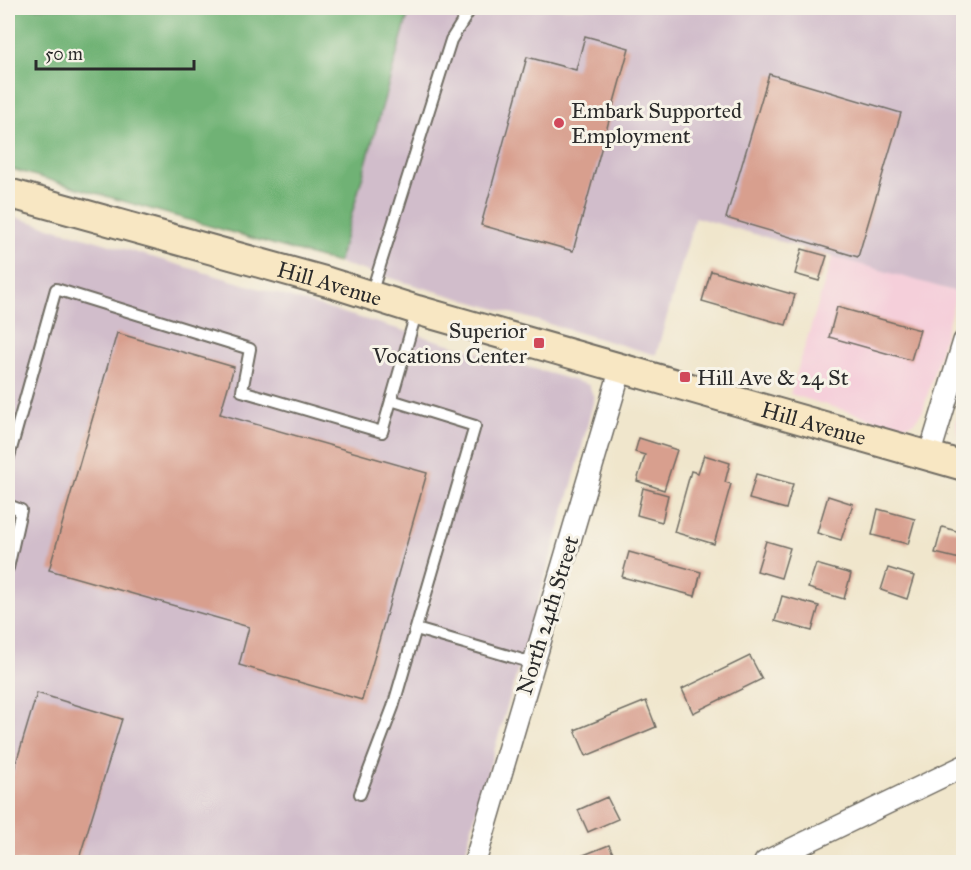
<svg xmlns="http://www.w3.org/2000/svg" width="971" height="870" viewBox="0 0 971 870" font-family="'IM FELL Great Primer',serif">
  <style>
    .built { fill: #f5cfda }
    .industrial { fill: #d1bdcb }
    .forest { fill: #70b274; stroke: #4e6e50; stroke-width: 1.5 }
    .building { fill: #d89f8e }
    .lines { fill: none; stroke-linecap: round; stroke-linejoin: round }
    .lane-casing { stroke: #706c63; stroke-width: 14 }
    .street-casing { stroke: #706c63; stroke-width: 24 }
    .secondary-casing { stroke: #706c63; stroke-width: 32 }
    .lane { stroke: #fff; stroke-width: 10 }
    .street { stroke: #fff; stroke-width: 21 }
    .secondary { stroke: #f8e7c3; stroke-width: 28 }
    .poi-dot { fill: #d1495b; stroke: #f7f3e8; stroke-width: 2 }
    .labels { text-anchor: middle; stroke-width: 6; stroke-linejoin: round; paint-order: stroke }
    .poi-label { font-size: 22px; fill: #2b2b2b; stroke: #f7f3e8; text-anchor: start }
    .street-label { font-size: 22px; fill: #2b2b2b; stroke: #f7f3e8 }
  </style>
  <rect width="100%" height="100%" fill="#f7f3e8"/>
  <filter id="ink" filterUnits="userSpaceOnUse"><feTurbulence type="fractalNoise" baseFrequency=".0167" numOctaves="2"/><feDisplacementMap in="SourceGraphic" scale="12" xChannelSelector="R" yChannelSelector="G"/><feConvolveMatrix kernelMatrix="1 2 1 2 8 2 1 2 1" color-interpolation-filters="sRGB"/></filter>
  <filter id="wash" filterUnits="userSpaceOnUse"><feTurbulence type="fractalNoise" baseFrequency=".008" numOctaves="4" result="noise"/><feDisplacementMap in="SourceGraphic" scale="24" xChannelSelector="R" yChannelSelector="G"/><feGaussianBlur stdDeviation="1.35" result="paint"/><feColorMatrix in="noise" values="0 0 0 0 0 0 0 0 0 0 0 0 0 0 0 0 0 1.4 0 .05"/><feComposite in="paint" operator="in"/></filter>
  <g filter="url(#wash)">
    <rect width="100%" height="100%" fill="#f0e6cc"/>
    <!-- built -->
    <path class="built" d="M833,255L957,292L923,411L913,423L904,426L893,425L790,394Z
      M963,393L964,441H963L957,431L956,422Z"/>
    <!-- industrial -->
    <path class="industrial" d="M410,8H963L964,269L957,292L695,217L656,355L338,263Z
      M8,215L589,385L594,398L577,467L469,837L464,862H8Z"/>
    <!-- forest -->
    <path class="forest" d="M8,8H410L338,263L8,168Z"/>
    <g id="blocks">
      <!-- building -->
      <path class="building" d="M585,36L629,48L573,251L481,225L527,57L576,70Z
        M769,74L901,113L858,257L726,218Z
        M802,249L827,256L819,281L795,274Z
        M711,271L795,295L786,325L702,301Z
        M837,307L920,330L911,360L829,337Z
        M117,333L234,367L220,414L427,473L362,700L239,665L249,627L49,570Z
        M639,438L677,450L664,490L637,481L645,455L635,452Z
        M704,455L730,463L725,482L731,484L714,544L674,532L691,471L698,473Z
        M756,474L793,484L786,509L749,499Z
        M643,488L668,495L662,522L637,515Z
        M828,496L853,504L841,540L817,533Z
        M878,509L915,519L908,544L872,535Z
        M942,527L964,533V560L935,553Z
        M766,541L790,548L781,578L757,571Z
        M629,552L701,572L695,596L622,577Z
        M816,564L851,574L844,599L808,588Z
        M888,568L914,576L907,599L881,590Z
        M782,596L819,606L812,631L775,621Z
        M750,656L762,679L693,713L682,689Z
        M37,693L122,719L78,862H8V790Z
        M646,701L656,727L586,756L575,730Z
        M607,797L618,819L588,832L578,810Z
        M609,845L617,862H566Z"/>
    </g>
  </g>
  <g filter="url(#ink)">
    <use href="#blocks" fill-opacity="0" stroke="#706c63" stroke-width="1.5"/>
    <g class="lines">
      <defs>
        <path id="lane" d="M8,217L14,197
          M371,294L451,40L471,8
          M8,460L56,289L250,349L242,391L382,432L417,310
          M8,505L21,510L8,568
          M416,629L533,663
          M360,794L393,707L475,426L391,400"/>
        <path id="street" d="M929,456L964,341
          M475,862L621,368
          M765,862L964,766"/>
        <g id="secondary">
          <path id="s1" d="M8,193L328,282L417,310L964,466"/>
        </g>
      </defs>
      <!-- lane casing -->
      <use href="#lane" class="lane-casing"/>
      <!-- street casing -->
      <use href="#street" class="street-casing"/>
      <!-- secondary casing -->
      <use href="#secondary" class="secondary-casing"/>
      <!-- lane -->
      <use href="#lane" class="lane"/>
      <!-- street -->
      <use href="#street" class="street"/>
      <!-- secondary -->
      <use href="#secondary" class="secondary"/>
    </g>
  </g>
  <!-- markers -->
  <g class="poi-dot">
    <circle cx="559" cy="123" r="6"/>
    <rect x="533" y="337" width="12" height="12" rx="3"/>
    <rect x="679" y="371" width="12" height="12" rx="3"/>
  </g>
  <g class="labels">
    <!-- poi labels -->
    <g class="poi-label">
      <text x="571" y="118">Embark Supported<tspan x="571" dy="25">Employment</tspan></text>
      <text x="527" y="338" text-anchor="end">Superior<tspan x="527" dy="25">Vocations Center</tspan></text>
      <text x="697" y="385">Hill Ave &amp; 24 St</text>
    </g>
    <!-- street labels -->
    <g class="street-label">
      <text dy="8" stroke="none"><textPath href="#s1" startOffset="334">Hill Avenue</textPath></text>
      <text dy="8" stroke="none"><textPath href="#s1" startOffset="838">Hill Avenue</textPath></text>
      <text transform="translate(547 615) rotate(-73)" y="8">North 24th Street</text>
    </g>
  </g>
  <!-- margin -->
  <rect width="971" height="870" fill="none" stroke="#f7f3e8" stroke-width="30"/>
  <!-- scale -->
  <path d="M36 60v9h158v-9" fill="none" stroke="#2b2b2b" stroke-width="3"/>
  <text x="45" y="60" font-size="18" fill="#2b2b2b" stroke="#f7f3e8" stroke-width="4.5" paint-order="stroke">50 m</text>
</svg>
